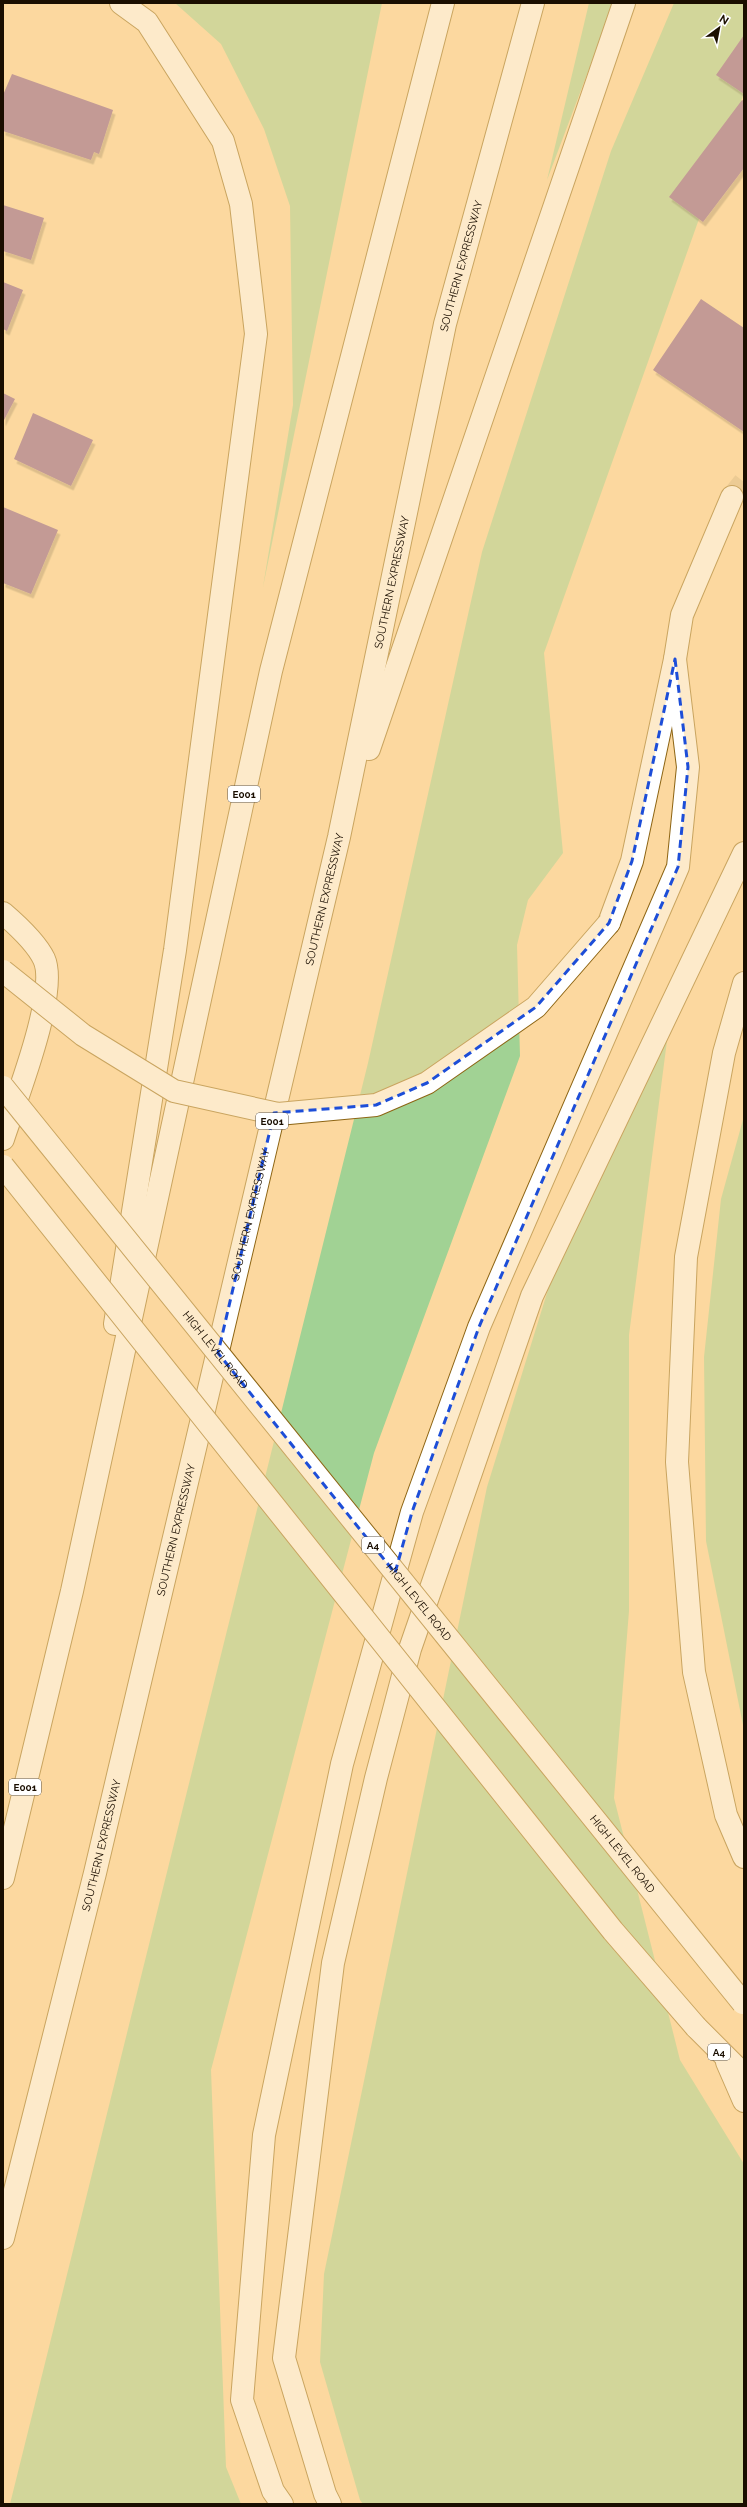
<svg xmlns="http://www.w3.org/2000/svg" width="747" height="2507" viewBox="0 0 747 2507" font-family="Raleway,sans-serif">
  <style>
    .green { fill: #a1d294 }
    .building { fill: #7e508a; filter: url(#shadow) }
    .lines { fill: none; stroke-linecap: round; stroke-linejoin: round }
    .highway-tunnel { stroke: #daba87; stroke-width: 22; stroke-dasharray: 22 11; stroke-linecap: butt }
    .highway-casing { stroke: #8d6514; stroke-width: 24 }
    .highway { stroke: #fff; stroke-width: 22 }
    .highway-bridge-casing { stroke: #8d6514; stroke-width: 24; stroke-linecap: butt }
    .highway-bridge { stroke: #fff; stroke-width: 22 }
    .marked { fill: none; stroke: #1d4ed8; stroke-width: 3; stroke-dasharray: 8 5; stroke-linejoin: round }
    .labels { text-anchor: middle; stroke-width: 3.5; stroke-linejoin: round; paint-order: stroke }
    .shield { fill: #fff; stroke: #5f564c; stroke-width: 1 }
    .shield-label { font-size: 10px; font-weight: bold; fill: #1a0e00 }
    .street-label { font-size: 11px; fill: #1a0e00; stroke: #fff }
  </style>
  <defs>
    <filter id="shadow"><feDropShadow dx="2.5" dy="4.5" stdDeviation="0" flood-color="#0004"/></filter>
  </defs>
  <rect width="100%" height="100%" fill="#fcd89f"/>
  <!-- green -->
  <path class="green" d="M175,3H382L263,587L293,405L290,206L264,129L221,44Z
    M589,3H614L547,180Z
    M674,3H744V93L544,653L563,853L528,900L517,945L520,1056L374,1453L211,2070L226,2467L241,2504H10L368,1063L482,552L611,151Z
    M672,1002L629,1335V1611L614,1798L680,2060L744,2164V2504H363L360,2500L320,2362L324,2274L487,1487L577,1196Z
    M744,1116V1730L706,1541L704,1357L721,1199Z"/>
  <!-- building -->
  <path class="building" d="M744,35V94L716,75Z
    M12,74L113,110L99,154L94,152L91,160L3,131V95Z
    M742,100L744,101V168L703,222L669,197Z
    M3,205L44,218L31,260L3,251Z
    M3,282L23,290L7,331L3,329Z
    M701,299L744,328V432L653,370Z
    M3,393L15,399L3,422Z
    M33,413L93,440L71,486L14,459Z
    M3,507L58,530L31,594L3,583Z"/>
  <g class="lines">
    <!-- highway-tunnel -->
    <path class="highway-tunnel" d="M732,497L744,482"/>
    <defs>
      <g id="highway">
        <path d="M369,749L624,3"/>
        <path d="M3,913C17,925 36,942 44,959C59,992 15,1102 3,1139"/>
        <path d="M609,923L632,861L675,659L682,615L732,497"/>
        <path d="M744,983L724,1053L686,1257L677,1462L694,1672L726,1815L744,1857"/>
        <path d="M115,1324L175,950L256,334L241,204L223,141L147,22L121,3"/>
        <path d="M3,1878L72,1591L271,671L443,3"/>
        <path d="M696,2027L744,2075"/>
        <path d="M727,2062L744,2101"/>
        <path id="s1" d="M3,2238L95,1873L339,837L445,324L533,3"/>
        <path d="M282,2504L273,2491L242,2400L264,2135L342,1764L412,1512L479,1327L678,867L688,767L675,659"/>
        <path d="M330,2504L325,2494L284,2358L333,1963L376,1778L410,1649L532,1296L744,853"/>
      </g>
    </defs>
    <!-- highway casing -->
    <use href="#highway" class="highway-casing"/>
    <!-- highway -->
    <use href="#highway" class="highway"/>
    <defs>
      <g id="highway-bridge">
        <path d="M3,971L83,1035L174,1091L278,1114L376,1105L427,1083L536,1007L609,923"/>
        <path id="s2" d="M3,1087L743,2003"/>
        <path d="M3,1166L613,1931L696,2027"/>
      </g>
    </defs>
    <!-- highway-bridge casing -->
    <use href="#highway-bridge" class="highway-bridge-casing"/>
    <!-- highway-bridge -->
    <use href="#highway-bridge" class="highway-bridge"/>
  </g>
  <!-- marked area -->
  <path d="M0 0H747V2507H0ZM675,659L688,767L678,867L479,1327L412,1512L395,1573L218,1353L274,1113L376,1105L427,1083L536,1007L609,923L632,861Z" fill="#fcd89f" fill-opacity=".55" fill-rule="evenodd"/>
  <path class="marked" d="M675,659L688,767L678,867L479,1327L412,1512L395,1573L218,1353L274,1113L376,1105L427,1083L536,1007L609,923L632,861Z"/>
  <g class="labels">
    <!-- shield labels -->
    <g class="shield">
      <rect x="228" y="786" width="32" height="16" rx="3"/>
      <rect x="256" y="1113" width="32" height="16" rx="3"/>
      <rect x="362" y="1537" width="22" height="16" rx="3"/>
      <rect x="9" y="1779" width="32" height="16" rx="3"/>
      <rect x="708" y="2044" width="22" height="16" rx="3"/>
    </g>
    <g class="shield-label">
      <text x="244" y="798">E001</text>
      <text x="272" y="1125">E001</text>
      <text x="373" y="1549">A4</text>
      <text x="25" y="1791">E001</text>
      <text x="719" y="2056">A4</text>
    </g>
    <!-- street labels -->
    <g class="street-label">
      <text dy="4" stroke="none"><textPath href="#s1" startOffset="2025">SOUTHERN EXPRESSWAY</textPath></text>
      <text dy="4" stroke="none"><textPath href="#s1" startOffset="1701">SOUTHERN EXPRESSWAY</textPath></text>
      <text dy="4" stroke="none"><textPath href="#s1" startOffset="1377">SOUTHERN EXPRESSWAY</textPath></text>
      <text dy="4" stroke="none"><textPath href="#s1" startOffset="1053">SOUTHERN EXPRESSWAY</textPath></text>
      <text dy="4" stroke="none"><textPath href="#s2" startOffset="338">HIGH LEVEL ROAD</textPath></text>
      <text dy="4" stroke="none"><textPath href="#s1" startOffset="729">SOUTHERN EXPRESSWAY</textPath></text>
      <text dy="4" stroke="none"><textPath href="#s2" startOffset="662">HIGH LEVEL ROAD</textPath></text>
      <text dy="4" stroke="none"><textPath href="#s1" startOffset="405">SOUTHERN EXPRESSWAY</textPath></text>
      <text dy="4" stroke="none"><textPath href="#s2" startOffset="986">HIGH LEVEL ROAD</textPath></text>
    </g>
  </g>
  <!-- border -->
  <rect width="747" height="2507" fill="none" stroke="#1a0e00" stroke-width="8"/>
  <!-- north arrow -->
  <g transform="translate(719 28) rotate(32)" stroke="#ffffff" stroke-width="3" paint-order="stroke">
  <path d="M0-3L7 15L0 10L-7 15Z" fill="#1a0e00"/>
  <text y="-6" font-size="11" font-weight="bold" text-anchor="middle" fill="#1a0e00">N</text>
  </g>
</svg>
